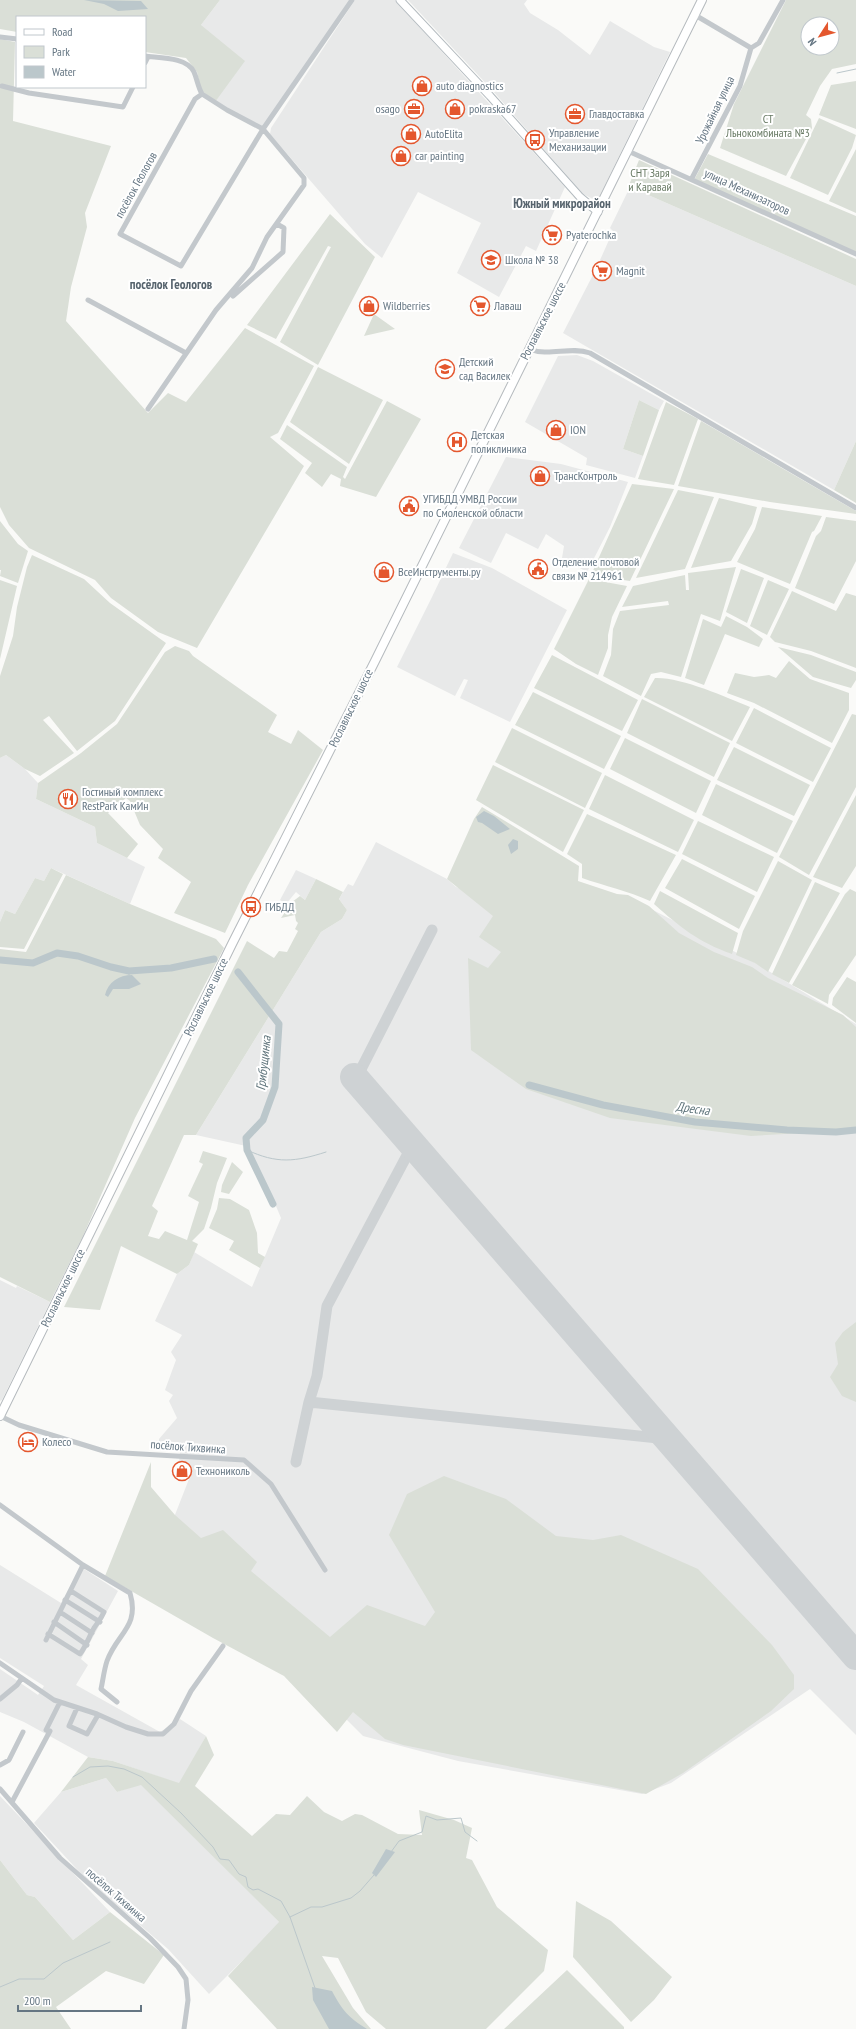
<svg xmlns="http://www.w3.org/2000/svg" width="856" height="2029" viewBox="0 0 856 2029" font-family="'PT Sans Narrow',sans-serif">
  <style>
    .built { fill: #e8e9e9 }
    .green { fill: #dadfd7; fill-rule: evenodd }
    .water { fill: #bbc7cb }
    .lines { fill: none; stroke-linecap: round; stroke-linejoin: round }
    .stream { stroke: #bbc7cb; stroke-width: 1 }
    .river { stroke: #bbc7cb; stroke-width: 7 }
    .taxiway { stroke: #ced2d4; stroke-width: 11 }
    .runway { stroke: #ced2d4; stroke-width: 28 }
    .secondary-casing { stroke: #b3babf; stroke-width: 9 }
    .primary-casing { stroke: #b5babe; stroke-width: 10 }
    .street { stroke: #c3c8cc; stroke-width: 5 }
    .secondary { stroke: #fff; stroke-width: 7 }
    .primary { stroke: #fff; stroke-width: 8 }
    .labels { text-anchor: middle; stroke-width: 4; stroke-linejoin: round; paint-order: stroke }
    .poi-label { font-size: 12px; fill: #657683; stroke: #fff; text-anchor: start }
    .street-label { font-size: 12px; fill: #657683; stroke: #fff }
    .park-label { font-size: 12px; fill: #687a64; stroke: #fff }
    .neighbourhood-label { font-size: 13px; font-weight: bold; fill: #57646e; stroke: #fff }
    .water-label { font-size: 13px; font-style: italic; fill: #60757c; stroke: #fff }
  </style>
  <rect width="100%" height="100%" fill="#fafaf8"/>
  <!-- built -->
  <path class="built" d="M220,0H351L261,129L215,102L201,25Z
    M355,0H395L565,187L536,251L526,246L499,297L457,273L481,223L418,192L382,258L365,244L270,134L271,128Z
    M408,0H527L524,4L530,13L558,30L590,55L610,21L654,47L670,52L599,197L593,199L583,194L493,91Z
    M630,187L856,286V441L834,490L563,333L596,269L613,231L610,228Z
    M577,355L593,361L664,401L659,410L639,400L623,449L643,456L635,478L586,465L587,458L525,422L558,356Z
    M506,457L561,464L628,482L610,527L587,572L562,558L564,546L546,534L538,549L506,533L491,563L459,548Z
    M453,553L492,568L567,610L510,722L460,698L468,680L464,679L455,696L397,667L432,597Z
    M6,755L25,769L38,783L36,799L95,827L97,843L145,867L130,904L51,868L44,881L35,878L15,914L5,910L0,922V758Z
    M376,842L447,879L456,887L468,891L643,905L749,959L856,1024V1735L810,1689L671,1783L642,1794L458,1761L363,1736L314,1687L171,1525L189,1479L178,1478L180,1450L159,1448V1439L177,1418L169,1401L173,1395L165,1390L176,1360L171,1352L182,1335L155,1321L177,1274L189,1265L194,1252L252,1287L281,1218L268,1187L246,1146L196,1135L321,932L342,919L347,910L339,899L348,884L353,886Z
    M296,870L316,879L305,900L296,892L286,904L280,900Z
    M0,1280L16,1288L17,1286L50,1302L2,1400L0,1401Z
    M0,1565L61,1603L81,1567L118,1591L81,1659L88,1665L76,1685L160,1732L180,1719L206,1736L180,1784L113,1761L88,1757L24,1722L0,1712V1669L38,1695L44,1686L0,1658Z
    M106,1778L117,1792L141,1784L280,1923L209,1994L168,1949L86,1879L34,1823L61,1792Z
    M0,1796L110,1912L73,1940L35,1897L27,1895L0,1860Z"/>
  <!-- green -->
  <path class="green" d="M0,0H220L201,25L245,61L215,102L201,90L197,72L186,58L145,52V17H17V32L0,29Z
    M786,0H856V64L832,69L820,86L806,115L811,119L812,128L786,176L720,148L734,104ZM808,24H832V48H808Z
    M0,39L15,42L13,121L111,146L85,213L87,227L71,287L66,321L148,413L168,393L186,402L245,328L314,366L278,433L270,437L304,466L197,648L158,632L111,598L95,580L29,548L9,525L0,507Z
    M856,81V129L819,115L831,85Z
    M819,118L856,135L852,148L828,195L790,178Z
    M856,149V213L829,201Z
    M708,154L856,216V254L694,180Z
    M639,160L856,259V286L630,187L629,185Z
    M330,214L375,257L318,365L280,342L331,247L328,246L276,339L247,325Z
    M374,314L395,329L364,336Z
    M318,367L383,400L349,464L290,422Z
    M639,400L659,410L643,456L623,449Z
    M387,401L421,419L376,497L340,486L341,479L331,474L322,487L305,473L312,463L280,439L287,425L347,467L343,477L345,479Z
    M666,402L698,419L674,485L638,479Z
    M701,421L856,511V514L770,502L678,486Z
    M856,441V503L834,490Z
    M632,484L674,489L630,581L591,575Z
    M678,490L714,497L685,569L636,578Z
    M719,498L757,507L752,524L731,561L691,568Z
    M762,507L822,516L814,531L812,532L790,584L737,562L755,529Z
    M826,517L856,521V561L834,604L795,588L816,536L821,531Z
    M0,521L18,544L28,551L18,583L0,576L1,570H0Z
    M32,555L84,579L110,603L166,643L115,721L77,751L49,716L43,720L74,753L40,776L25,769L6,755L0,758V676L13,636L17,607L27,567Z
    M736,567L720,621L701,614L681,677L661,672L651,674L641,696L603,676L611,655L613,629L620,611L669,605L668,601L622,607L633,586L685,575L686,590H689L688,573Z
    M741,569L764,578L747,623L726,612Z
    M589,579L627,586L612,617L608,635V648L598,675L576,664L554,649Z
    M0,580L17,586L0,659Z
    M768,580L789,589L767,635L750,626Z
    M792,591L836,611L846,593L856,596V668L811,651L775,642L770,637Z
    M726,616L747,627L763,639L759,647L725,634L704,685L685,678L703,619L721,627Z
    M175,646L189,651L193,656L277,715L268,732L291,744L298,730L323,750L248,885L225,933L174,913L191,882L158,858L163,849L140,825L130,801L126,798L108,813L138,844L127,858L97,843L95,827L36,799L38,783L81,753L117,724L165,652Z
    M778,647L811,655L856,672V680L851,688L813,677Z
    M552,655L638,700L622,731L534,688Z
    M789,661L810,679L849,693V710L832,743L754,703L727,693L735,673L754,677L769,675L776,678Z
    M655,678C681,677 726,697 750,707L732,741L644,697Z
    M533,692L621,736L604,769L515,725Z
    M642,699L730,743L714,777L627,733Z
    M754,708L831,748L813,782L736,743Z
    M852,714L856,715V787L809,875L779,857Z
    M512,728L602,773L585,808L495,762Z
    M625,738L711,781L696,813L610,769Z
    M734,747L810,785L794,816L717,780Z
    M493,765L584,810L563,852L476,800Z
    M605,775L694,820L678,852L589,809Z
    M716,784L793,821L777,853L702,815Z
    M856,795V866L842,888L813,877Z
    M482,807L579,866L578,881L617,894L628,895L649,906L679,933L714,952L752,967L768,978L843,1015L856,1027V1130L751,1136L610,1118L526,1089L471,1050L468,958L488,968L501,952L479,937L493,916L447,879L474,819Z
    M587,814L676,855L650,901C628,891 605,886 582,878V864L567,854Z
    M698,821L774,857L757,892L682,854Z
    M682,859L755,896L739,929L665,888Z
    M778,861L812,880L768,972L755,963L736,955L743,931Z
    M51,868L63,874L24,949L0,947V922L5,910L15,914L35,878L44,881Z
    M66,875L130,904L216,939L224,948L135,1118L83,1236L50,1302L0,1277V949L26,952Z
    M316,879L343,892L339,899L347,910L342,919L321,932L196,1135H184L152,1206L158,1211L148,1236L159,1239L165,1231L187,1240L199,1202L188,1196L203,1164L199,1162L203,1151L227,1158L217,1183L211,1208L204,1229L192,1241L198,1244L189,1265L177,1274L121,1246L100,1310L64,1307L247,941L274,958L279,951L287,952L298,931L295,929L298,923L296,921L295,915L281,918L292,902L300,896L305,900Z
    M815,882L840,893L789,983L772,974Z
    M850,889L856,892V955L829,995L828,1004L792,985L845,894Z
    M660,891L738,933L732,954C698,942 680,927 654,904Z
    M847,977L856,982V1023L832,1005L833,998Z
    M232,1162L243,1172L229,1194L221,1192L222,1185Z
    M219,1198L230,1199L249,1210L257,1233L258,1253L265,1257L260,1268L229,1250L234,1241L209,1228L217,1209Z
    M856,1322V1402L842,1396L830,1377L838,1364L835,1343L843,1332Z
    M151,1462V1487L175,1515L201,1538L223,1530L257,1562L251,1571L330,1637L367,1605L425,1626L435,1612L389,1535L407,1494L444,1476L506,1499L556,1536L593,1540L621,1535L698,1569L772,1645L794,1675V1689L771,1711L683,1773L646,1794L403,1745L385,1739L353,1712L337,1732L284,1676L213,1638L105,1576Z
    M206,1736L214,1755L195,1786L252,1836L276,1814L290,1815L307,1796L324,1812L342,1821L355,1814L362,1815L398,1834L422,1835L419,1810L454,1820L472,1828L466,1858L472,1860L497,1907L548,1950L544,1971L486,2029H386L366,2012L338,1958L322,1956L353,2008L371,2029H277L228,1976L279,1922L141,1785L117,1792L106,1778L61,1792L88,1757L113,1761L179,1783Z
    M0,1860L27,1895L35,1897L73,1940L110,1912L164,1955L144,1984L106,1971L56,2007L71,2029H0Z
    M576,1901L611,1921L672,1977L654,2000L631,2022L573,1957Z
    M567,1970L624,2027V2029H504Z"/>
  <!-- water -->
  <path class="water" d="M84,0L141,1L148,9L118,11L104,4Z
    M484,811L494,816L510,829L498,834L482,823L478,822L476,817Z
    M513,839L518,841V849L511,854L508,845Z
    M132,975L141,984L129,989H113L108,997L105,995C108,982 119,975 132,975Z
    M386,1849L395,1852L376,1877L372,1873Z
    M312,1987L332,1991C342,2010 348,2017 367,2029H329L313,2000Z"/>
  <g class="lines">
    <!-- stream -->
    <path class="stream" d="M837,73L856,69
      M129,975V971
      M247,1150C277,1164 295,1162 326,1152
      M73,1777L90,1767L108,1766L124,1769L142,1777L181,1813L213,1847L220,1859L229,1860L239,1874L246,1877L248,1887L253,1890L258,1889L281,1901L290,1917L315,1988
      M391,1852L399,1841L422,1832L426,1816L437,1820L461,1818L465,1832L477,1841
      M290,1917L311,1907H322L351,1898L360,1891L374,1875
      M0,1987L19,1979H44L63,1963L110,1942"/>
    <!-- river -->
    <path class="river" d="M0,960L33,963L57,953L78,956L111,967L129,971L171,968L214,959
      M238,972L279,1024L275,1087L263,1120L246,1138L247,1150L273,1204
      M529,1085L603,1105L695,1122L787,1130L836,1132L856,1130"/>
    <!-- taxiway -->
    <path class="taxiway" d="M356,1079L432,930
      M309,1402L668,1439
      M296,1462L309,1402L317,1376L327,1306L413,1144"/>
    <!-- runway -->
    <path class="runway" d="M354,1077L856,1656"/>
    <defs>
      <path id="secondary" d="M400,0L490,96L580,197L598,212"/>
      <path id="primary" d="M0,1416L232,944L375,661L702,0"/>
    </defs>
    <!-- secondary casing -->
    <use href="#secondary" class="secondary-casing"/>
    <!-- primary casing -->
    <use href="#primary" class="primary-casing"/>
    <!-- street -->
    <path class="street" d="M695,15L751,48
      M0,37L17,39
      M145,56C160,58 187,57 194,72C197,79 198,87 202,94
      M145,63L148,57
      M2,86L29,93L123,107L133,87
      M628,151L856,254
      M692,178L740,86L751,48L759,43L783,0
      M233,296L283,252L284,228L277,224
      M88,300L186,353
      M529,349C549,357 570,346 590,353L856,508
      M148,409L216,310L252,268L267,237L304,185V178L263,129L227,110L202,94L195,99L120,234L181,266L263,129L352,0
      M0,1416L19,1425L107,1452L244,1460L271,1484L325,1570
      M0,1505L83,1565L130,1593C140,1627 117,1633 107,1661C104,1670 103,1680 101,1689L117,1702
      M65,1600L100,1622
      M60,1612L92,1633
      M54,1622L87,1645
      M48,1634L80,1654C86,1646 89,1637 94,1628C98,1622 101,1619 104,1612L71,1591
      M46,1640L83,1565
      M0,1663L54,1700L97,1714L126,1727L148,1734H163L174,1724L191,1691L223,1646
      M0,1699L17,1685L22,1678
      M77,1708L69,1726L87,1734L98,1715
      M0,1765L9,1760L23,1732
      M0,1789L60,1858L150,1938L178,1967L186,1979L188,2000L184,2029
      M12,1802L50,1731L46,1730L60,1702"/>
    <!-- secondary -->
    <use href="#secondary" class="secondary"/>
    <!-- primary -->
    <use href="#primary" class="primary"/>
  </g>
  <!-- icons -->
  <defs>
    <symbol id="shop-ring" viewBox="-11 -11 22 22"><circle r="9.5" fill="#fff" stroke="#e4572e" stroke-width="1.5"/><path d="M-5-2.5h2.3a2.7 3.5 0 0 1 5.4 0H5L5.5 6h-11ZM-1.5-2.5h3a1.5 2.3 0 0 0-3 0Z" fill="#e4572e"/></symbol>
    <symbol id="office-ring" viewBox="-11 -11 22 22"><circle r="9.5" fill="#fff" stroke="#e4572e" stroke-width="1.5"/><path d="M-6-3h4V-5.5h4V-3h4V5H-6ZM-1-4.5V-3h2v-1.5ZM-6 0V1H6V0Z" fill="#e4572e"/></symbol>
    <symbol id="bus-ring" viewBox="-11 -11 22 22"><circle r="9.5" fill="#fff" stroke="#e4572e" stroke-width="1.5"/><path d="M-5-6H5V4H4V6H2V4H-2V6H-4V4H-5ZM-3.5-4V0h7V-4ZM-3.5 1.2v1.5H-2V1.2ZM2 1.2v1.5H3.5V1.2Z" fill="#e4572e"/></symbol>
    <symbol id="supermarket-ring" viewBox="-11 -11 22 22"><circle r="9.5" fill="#fff" stroke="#e4572e" stroke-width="1.5"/><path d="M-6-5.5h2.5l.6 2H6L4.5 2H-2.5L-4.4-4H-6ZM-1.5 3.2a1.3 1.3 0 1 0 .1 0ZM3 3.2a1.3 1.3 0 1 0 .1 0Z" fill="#e4572e"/></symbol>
    <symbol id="school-ring" viewBox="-11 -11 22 22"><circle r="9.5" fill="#fff" stroke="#e4572e" stroke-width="1.5"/><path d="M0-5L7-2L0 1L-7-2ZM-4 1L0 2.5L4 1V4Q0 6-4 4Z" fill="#e4572e"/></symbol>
    <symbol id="hospital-ring" viewBox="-11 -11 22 22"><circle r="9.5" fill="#fff" stroke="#e4572e" stroke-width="1.5"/><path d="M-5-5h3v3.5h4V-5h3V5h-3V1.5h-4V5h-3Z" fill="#e4572e"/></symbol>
    <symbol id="civic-ring" viewBox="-11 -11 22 22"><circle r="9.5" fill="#fff" stroke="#e4572e" stroke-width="1.5"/><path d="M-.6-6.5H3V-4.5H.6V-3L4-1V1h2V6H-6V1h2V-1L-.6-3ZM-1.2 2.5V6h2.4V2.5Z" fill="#e4572e"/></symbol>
    <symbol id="restaurant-ring" viewBox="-11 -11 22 22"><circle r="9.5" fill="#fff" stroke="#e4572e" stroke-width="1.5"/><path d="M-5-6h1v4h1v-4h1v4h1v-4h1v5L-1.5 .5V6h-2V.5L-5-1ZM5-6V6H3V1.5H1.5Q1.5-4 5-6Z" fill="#e4572e"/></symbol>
    <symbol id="hotel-ring" viewBox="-11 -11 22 22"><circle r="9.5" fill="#fff" stroke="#e4572e" stroke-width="1.5"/><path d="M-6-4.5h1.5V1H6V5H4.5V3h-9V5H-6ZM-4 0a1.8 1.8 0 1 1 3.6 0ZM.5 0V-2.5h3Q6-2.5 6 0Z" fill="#e4572e"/></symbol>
  </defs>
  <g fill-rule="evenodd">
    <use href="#shop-ring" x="411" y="75" width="22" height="22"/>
    <use href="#office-ring" x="403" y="98" width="22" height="22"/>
    <use href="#shop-ring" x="444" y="98" width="22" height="22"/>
    <use href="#office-ring" x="564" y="103" width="22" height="22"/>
    <use href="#shop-ring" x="400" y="123" width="22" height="22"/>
    <use href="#bus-ring" x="524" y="129" width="22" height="22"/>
    <use href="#shop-ring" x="390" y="145" width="22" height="22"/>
    <use href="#supermarket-ring" x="541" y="224" width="22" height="22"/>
    <use href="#school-ring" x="480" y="249" width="22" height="22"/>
    <use href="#supermarket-ring" x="591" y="260" width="22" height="22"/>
    <use href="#shop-ring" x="358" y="295" width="22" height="22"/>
    <use href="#supermarket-ring" x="469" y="295" width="22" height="22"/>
    <use href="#school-ring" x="434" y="358" width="22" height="22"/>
    <use href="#shop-ring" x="545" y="419" width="22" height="22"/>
    <use href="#hospital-ring" x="446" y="431" width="22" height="22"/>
    <use href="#shop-ring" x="529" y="465" width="22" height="22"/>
    <use href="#civic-ring" x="398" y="495" width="22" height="22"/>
    <use href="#civic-ring" x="527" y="558" width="22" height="22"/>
    <use href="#shop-ring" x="373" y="561" width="22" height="22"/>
    <use href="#restaurant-ring" x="57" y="788" width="22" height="22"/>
    <use href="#bus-ring" x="240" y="896" width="22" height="22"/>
    <use href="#hotel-ring" x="17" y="1431" width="22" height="22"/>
    <use href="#shop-ring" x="171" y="1460" width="22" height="22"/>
  </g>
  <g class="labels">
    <!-- poi labels -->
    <g class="poi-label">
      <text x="436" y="90">auto diagnostics</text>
      <text x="400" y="113" text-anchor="end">osago</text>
      <text x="469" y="113">pokraska67</text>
      <text x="589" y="118">Главдоставка</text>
      <text x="549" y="137">Управление<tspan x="549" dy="14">Механизации</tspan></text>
      <text x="425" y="138">AutoElita</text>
      <text x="415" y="160">car painting</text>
      <text x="566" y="239">Pyaterochka</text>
      <text x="505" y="264">Школа № 38</text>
      <text x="616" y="275">Magnit</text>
      <text x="383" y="310">Wildberries</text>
      <text x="494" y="310">Лаваш</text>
      <text x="459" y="366">Детский<tspan x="459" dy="14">сад Василек</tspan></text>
      <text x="570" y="434">ION</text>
      <text x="471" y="439">Детская<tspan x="471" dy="14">поликлиника</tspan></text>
      <text x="554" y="480">ТрансКонтроль</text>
      <text x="423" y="503">УГИБДД УМВД России<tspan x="423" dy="14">по Смоленской области</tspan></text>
      <text x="552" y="566">Отделение почтовой<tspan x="552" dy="14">связи № 214961</tspan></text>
      <text x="398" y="576">ВсеИнструменты.ру</text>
      <text x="82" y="796">Гостиный комплекс<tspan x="82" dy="14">RestPark КамИн</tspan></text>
      <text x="265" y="911">ГИБДД</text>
      <text x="42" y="1446">Колесо</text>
      <text x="196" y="1475">Технониколь</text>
    </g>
    <!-- street labels -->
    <g class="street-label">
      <text transform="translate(715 110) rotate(-64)" y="4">Урожайная улица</text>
      <text transform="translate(136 185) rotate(-61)" y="4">посёлок Геологов</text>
      <text transform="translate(747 192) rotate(25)" y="4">улица Механизаторов</text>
      <text transform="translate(543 321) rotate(-63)" y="4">Рославльское шоссе</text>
      <text transform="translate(351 708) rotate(-64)" y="4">Рославльское шоссе</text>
      <text transform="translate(206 997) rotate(-64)" y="4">Рославльское шоссе</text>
      <text transform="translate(63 1288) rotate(-64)" y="4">Рославльское шоссе</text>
      <text transform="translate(188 1447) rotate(4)" y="4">посёлок Тихвинка</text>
      <text transform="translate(116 1895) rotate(41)" y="4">посёлок Тихвинка</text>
    </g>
    <!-- park labels -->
    <g class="park-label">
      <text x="768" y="123">СТ<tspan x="768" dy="14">Льнокомбината №3</tspan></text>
      <text x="650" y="177">СНТ Заря<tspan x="650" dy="14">и Каравай</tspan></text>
    </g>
    <!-- neighbourhood labels -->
    <g class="neighbourhood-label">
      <text x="562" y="208">Южный микрорайон</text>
      <text x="171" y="289">посёлок Геологов</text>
    </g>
    <!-- water labels -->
    <g class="water-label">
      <text transform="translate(263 1063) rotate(-84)" y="5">Грибущинка</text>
      <text transform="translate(693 1108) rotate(8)" y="5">Дресна</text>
    </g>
  </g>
  <!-- legend -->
  <rect x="16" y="16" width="130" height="72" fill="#ffffff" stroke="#c1c8cd"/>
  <rect x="24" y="29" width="20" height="6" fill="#ffffff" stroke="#c1c8cd"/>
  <text x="52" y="36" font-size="12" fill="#657683">Road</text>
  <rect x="24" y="46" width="20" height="12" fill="#dadfd7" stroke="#c1c8cd"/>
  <text x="52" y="56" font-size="12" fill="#657683">Park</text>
  <rect x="24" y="66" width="20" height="12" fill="#bbc7cb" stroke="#c1c8cd"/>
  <text x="52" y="76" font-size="12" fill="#657683">Water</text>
  <!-- north arrow -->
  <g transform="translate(820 36) rotate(234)"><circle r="19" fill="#ffffff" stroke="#c1c8cd"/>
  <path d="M0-3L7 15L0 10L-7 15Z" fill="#e4572e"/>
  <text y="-6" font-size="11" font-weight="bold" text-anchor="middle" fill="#657683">N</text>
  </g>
  <!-- scale -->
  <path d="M18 2005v6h123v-6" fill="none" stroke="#657683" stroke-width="2"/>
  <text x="24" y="2005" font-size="12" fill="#657683" stroke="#ffffff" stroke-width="3" paint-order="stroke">200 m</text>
</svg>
